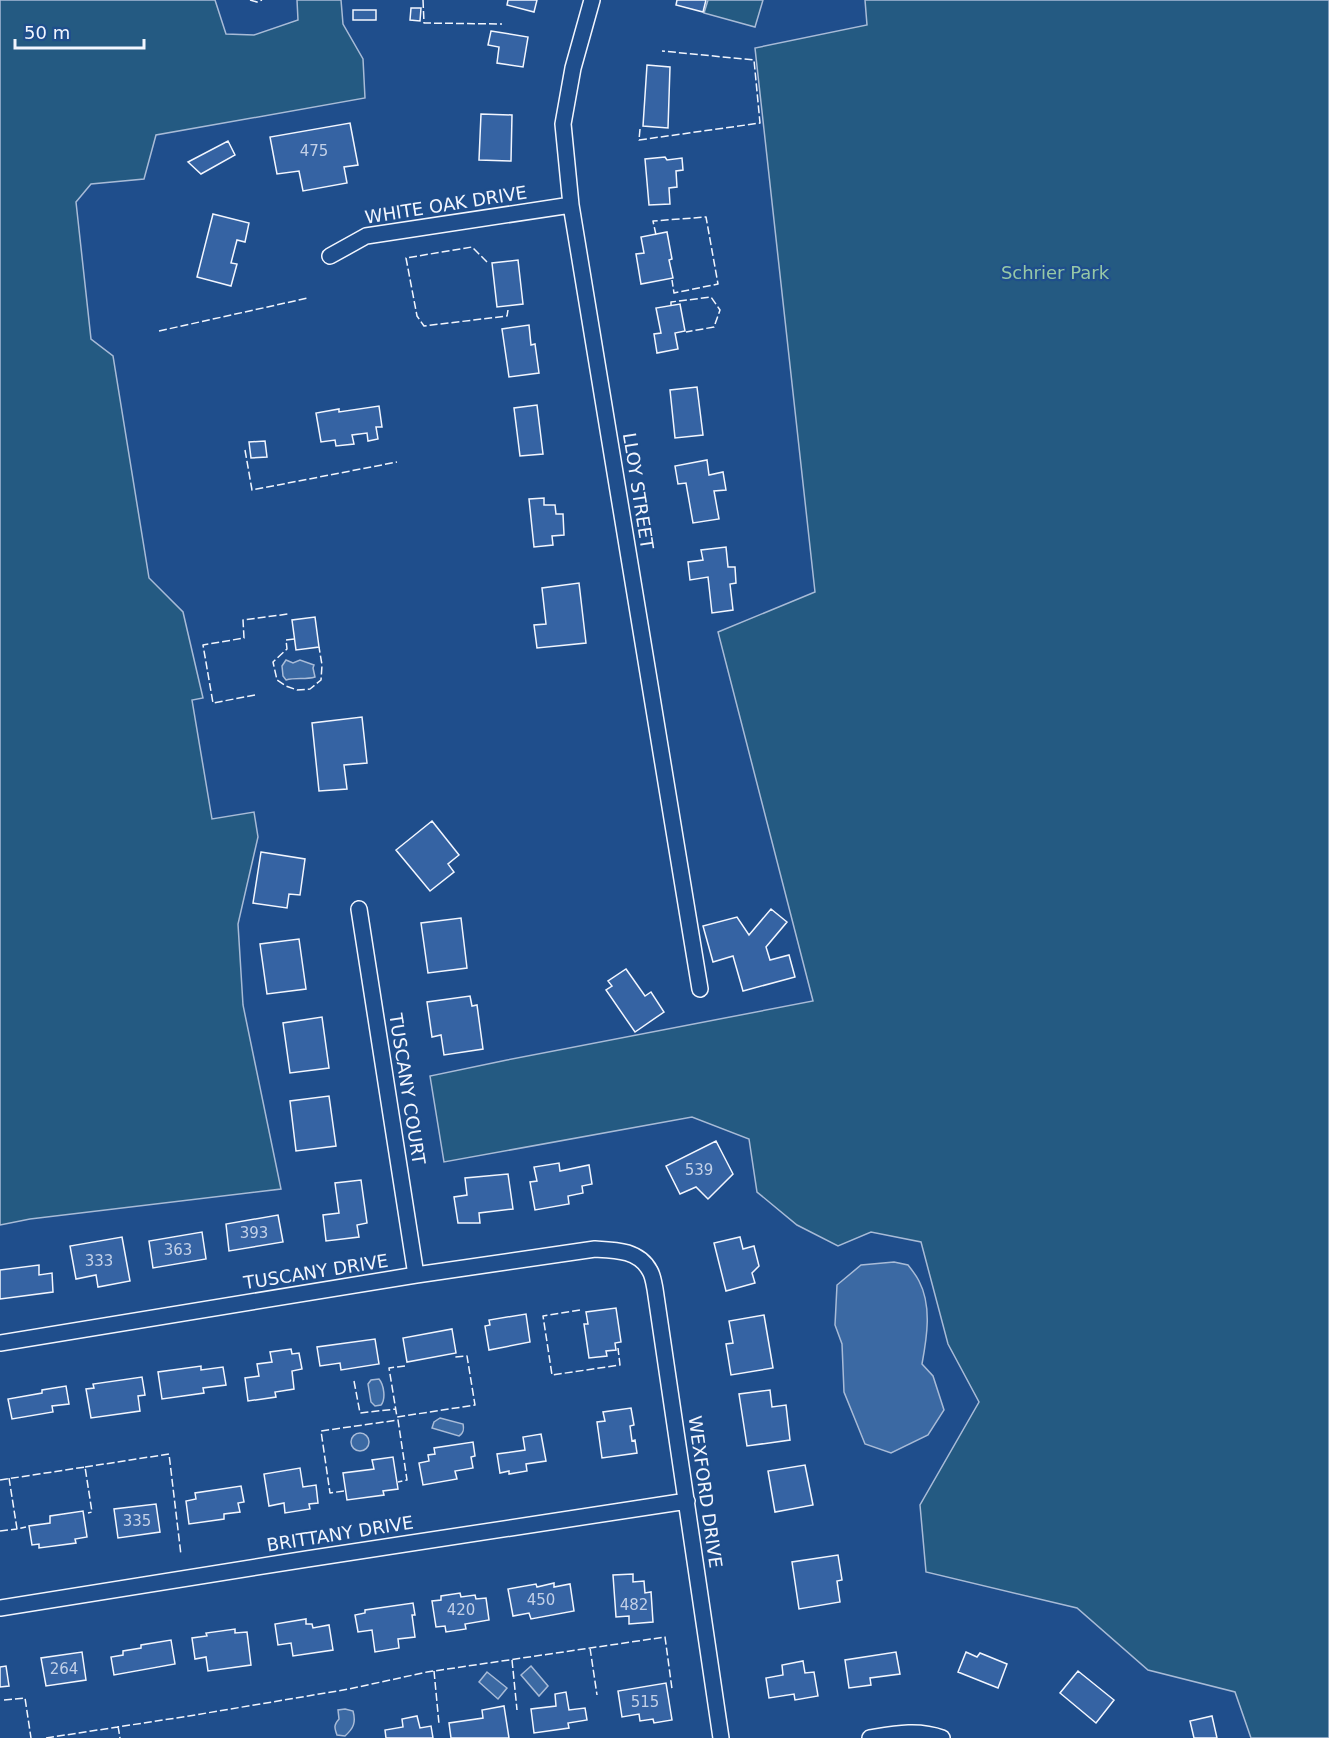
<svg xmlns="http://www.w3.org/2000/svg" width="1329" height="1738" viewBox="0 0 1329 1738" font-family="'DejaVu Sans',sans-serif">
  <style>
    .green { fill: #245a82; stroke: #a8bbd7; stroke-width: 1.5 }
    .water { fill: #3b69a3; stroke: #a8bbd7; stroke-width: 1.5 }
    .building { fill: #3563a3; stroke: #f2f6ff; stroke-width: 1.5 }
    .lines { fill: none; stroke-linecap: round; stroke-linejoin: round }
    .street-casing { stroke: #f2f6ff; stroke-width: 18 }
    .street { stroke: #1f4e8c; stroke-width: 15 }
    .fence { stroke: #f2f6ff; stroke-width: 1.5; stroke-dasharray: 8 3; stroke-linecap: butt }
    .labels { text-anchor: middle; stroke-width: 4.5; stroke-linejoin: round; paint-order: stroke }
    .number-label { font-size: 15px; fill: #c3d1e8 }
    .street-label { font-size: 18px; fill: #f2f6ff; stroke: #1f4e8c }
    .park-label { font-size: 18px; fill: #97c8a6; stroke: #1f4e8c }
  </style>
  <rect width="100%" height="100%" fill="#1f4e8c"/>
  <!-- green -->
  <path class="green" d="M0,0H215L226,34L254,35L298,20L297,0H341L343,24L363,59L365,98L156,135L144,179L91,184L76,202L91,339L113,356L149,578L183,612L203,698L192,700L212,819L254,812L258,837L238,924L243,1005L281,1189L30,1219L0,1225Z
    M708,0H763L755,27L704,13Z
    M865,0H1329V1738H1251L1235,1692L1148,1670L1077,1608L926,1572L920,1505L979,1402L948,1344L921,1242L871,1232L838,1246L797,1225L757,1192L749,1139L692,1117L444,1162L430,1076L507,1060L813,1001L718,632L815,592L755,48L867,25Z"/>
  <!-- water -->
  <path class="water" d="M286,660L293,663L300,660L314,665L313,668L315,677C305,680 296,677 286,680L283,676L282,666Z
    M894,1262L908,1265C912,1270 916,1275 919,1281C932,1306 927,1337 922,1364L933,1376L944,1410L928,1435L891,1453L865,1444L844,1392L842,1344L835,1325L837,1285L861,1265Z
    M379,1379C384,1385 386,1399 381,1405L375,1406L371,1402L368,1384L371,1380Z
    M440,1418L463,1424C464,1429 464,1433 459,1436L432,1428L434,1422Z
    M351 1442a9 9 0 1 1 18 0a9 9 0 1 1-18 0Z
    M531,1666L548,1686L539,1696L521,1675Z
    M487,1672L507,1688L498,1699L479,1682Z
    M345,1709L353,1711C356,1722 354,1728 345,1736L337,1735C334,1727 334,1725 339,1719L338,1710Z"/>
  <!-- building -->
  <path class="building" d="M508,0H537L534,12L507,5Z
    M677,0H706L703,12L676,5Z
    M411,8H421L420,21L410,20Z
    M353,10H376V20H353Z
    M491,31L528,37L523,67L497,63L499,47L488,45Z
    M647,65L670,67L668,128L643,126Z
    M481,114L512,115L511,161L479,160Z
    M350,123L358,165L344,167L347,183L303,191L299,171L277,174L270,137Z
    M228,141L235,155L201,174L188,162Z
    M665,157L667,160L682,158L683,170L676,171L677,187L669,188L670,204L649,205L645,159Z
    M213,214L249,223L245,242L237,240L231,263L237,264L231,286L197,277Z
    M667,232L672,259L669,260L673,278L641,284L636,254L644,253L641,237Z
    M518,260L523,304L497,307L492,263Z
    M680,304L685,331L675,333L678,349L657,353L654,334L661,333L656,308Z
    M529,325L531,345L535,344L539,373L509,377L502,329Z
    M697,387L703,435L675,438L670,390Z
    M537,405L543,454L520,456L514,408Z
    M379,406L382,427H376L378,439L368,441L367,433L352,435L354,444L336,446L335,440L321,442L316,413L339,409V412Z
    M265,441L267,457L251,458L249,442Z
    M707,460L709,475L723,472L726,490L714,491L719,519L693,523L686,483L678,484L675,466Z
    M544,498V505H555L556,514H563L564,535L552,536L553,545L534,547L529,499Z
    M726,547L728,567H735L736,583L730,584L733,610L712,613L708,577L690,580L688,562L703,560L701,550Z
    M579,583L586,643L537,648L534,625L546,624L542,588Z
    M315,617L319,647L296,650L292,620Z
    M362,717L367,763L344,765L347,789L319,791L312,723Z
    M432,821L459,855L448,864L454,872L430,891L396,850Z
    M261,852L305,859L300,895L289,894L287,908L253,903Z
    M771,909L787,922L766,947L770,960L789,955L795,977L743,991L733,956L713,962L703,926L737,917L749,935Z
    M461,918L467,968L428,973L421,923Z
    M299,939L306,989L267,994L260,944Z
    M626,969L645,996L651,992L664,1012L635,1032L606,990L612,986L608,981Z
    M470,996L472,1006L477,1005L483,1049L444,1055L441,1035L432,1037L427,1002Z
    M322,1017L329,1068L290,1073L283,1023Z
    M329,1096L336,1146L296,1151L290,1101Z
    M716,1141L733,1174L708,1199L696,1187L680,1194L666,1166Z
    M559,1163L560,1171L589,1165L592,1184L582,1186L583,1193L568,1196L569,1204L535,1210L530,1182L537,1181L534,1167Z
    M508,1174L513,1209L479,1213L480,1223H458L454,1197L467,1195L465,1178Z
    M361,1180L367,1223L357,1225L359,1237L326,1241L323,1215L339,1213L335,1183Z
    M278,1215L283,1242L229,1251L226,1224Z
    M202,1232L206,1259L153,1268L149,1241Z
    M122,1237L130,1281L98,1287L96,1275L76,1279L70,1246Z
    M740,1237L743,1249L754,1246L759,1266L752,1273L755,1283L726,1291L714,1243Z
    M39,1265V1275L52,1273L53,1292L0,1299V1270Z
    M616,1308L621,1342L615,1343L616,1350L606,1351L607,1356L589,1358L584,1324H588L586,1312Z
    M526,1314L530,1342L489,1350L485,1326L490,1325L489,1320Z
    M764,1315L773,1368L731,1375L726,1344L733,1343L729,1321Z
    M452,1329L456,1353L407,1362L403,1338Z
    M375,1339L379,1364L341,1370L340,1363L320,1366L317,1347Z
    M291,1349L292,1354L299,1353L302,1369L292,1371L294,1389L275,1392L276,1397L248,1401L245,1378L259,1376L257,1364L272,1362L270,1352Z
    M201,1366V1370L223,1367L226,1385L203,1388L204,1393L162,1399L158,1372Z
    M142,1377L145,1395L138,1396L140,1411L91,1418L86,1389L94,1388L93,1384Z
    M66,1386L69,1404L52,1406L53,1412L12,1419L8,1399L42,1393V1390Z
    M770,1390L772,1407L786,1405L790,1440L747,1446L739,1394Z
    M631,1408L634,1425L630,1426L632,1441L635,1440L637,1453L602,1458L597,1422L605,1421L603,1412Z
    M541,1434L546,1461L526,1464L527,1471L509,1474V1471L500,1473L497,1454L525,1450L523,1437Z
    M473,1442L475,1456L471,1457L473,1468L455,1471L457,1479L423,1485L419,1463L429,1461L428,1455L435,1454L434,1448Z
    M393,1457L398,1489L383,1491L384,1495L347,1500L343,1473L374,1469L372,1460Z
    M805,1465L813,1505L775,1512L768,1471Z
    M300,1468L303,1487L316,1485L318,1503L309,1504L310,1509L285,1513L284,1503L269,1506L264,1474Z
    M241,1486L244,1502L238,1503L240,1512L224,1514V1519L189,1524L186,1501L196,1499L195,1493Z
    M156,1504L160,1532L118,1538L114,1509Z
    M83,1511L87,1537L75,1539L76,1543L39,1548V1544L32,1545L29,1526L50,1523V1516Z
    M838,1555L842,1580L837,1581L840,1602L799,1609L792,1562Z
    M633,1574V1582L644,1581L645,1593L651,1592L653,1622L629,1624V1616L616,1617L613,1575Z
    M554,1583V1587L570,1584L574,1611L531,1619L529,1613L513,1616L508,1589L536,1584L537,1587Z
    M460,1593L461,1597L475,1595L476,1599L486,1598L489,1620L465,1624L466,1629L446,1632L445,1626L436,1627L432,1601L441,1600V1596Z
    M413,1603L415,1615H412L415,1637L398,1639L399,1648L375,1652L372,1630L358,1632L355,1615L365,1613V1610Z
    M306,1619V1624H312L313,1628L329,1625L333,1650L293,1656L291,1643L278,1645L275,1624Z
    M235,1629V1633L247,1632L251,1665L208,1671L206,1657L195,1659L192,1638L207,1636L206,1633Z
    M171,1640L175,1664L114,1675L111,1657L123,1655V1651L141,1648V1645Z
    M82,1652L86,1680L46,1686L41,1658Z
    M896,1652L900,1674L870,1678L871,1685L849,1688L845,1660Z
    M966,1652L977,1657L980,1653L1007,1664L998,1688L958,1672Z
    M803,1661L805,1673L814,1672L818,1696L795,1700L794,1694L769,1698L766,1678L783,1675L782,1665Z
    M6,1666L9,1686L0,1687V1667Z
    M1078,1671L1114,1700L1096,1723L1060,1693Z
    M666,1683L672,1720L654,1723L653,1719L640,1721L639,1714L622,1717L618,1691Z
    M566,1692L569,1710L585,1708L587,1720L568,1723L569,1728L534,1733L531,1709L556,1706L555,1694Z
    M504,1706L509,1738H451L449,1723L483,1718L482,1710Z
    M417,1716L420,1728L431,1726L433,1738H386L385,1730L403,1727L402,1719Z
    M1212,1716L1217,1738H1194L1190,1721Z"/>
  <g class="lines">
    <defs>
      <path id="street" d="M592,0L573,68L563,124L571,205L700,989
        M330,256L366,236L571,205
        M359,909L416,1275
        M0,1343L416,1275L595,1249C615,1250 639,1250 650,1271C653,1276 654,1284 655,1289L721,1738
        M0,1608L307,1559L687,1501
        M870,1738C894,1734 918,1729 942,1738"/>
    </defs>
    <!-- street casing -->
    <use href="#street" class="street-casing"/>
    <!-- street -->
    <use href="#street" class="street"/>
    <!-- fence -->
    <path class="fence" d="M250,0L257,2L262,0
      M423,0L424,23L502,24
      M640,129L639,140L760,123L754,60L662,51
      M656,235L653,221L706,217L718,284L674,293L672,280
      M487,262L472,247L406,258L417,316L424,326L507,316L508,310
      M671,305V302L711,297L720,310L714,327L686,332
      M159,331L308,298
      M245,450L252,490L397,462
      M294,639L286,640L287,649L273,662L277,680L286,686L297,690L310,689L321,680L322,665L319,647
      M255,695L213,703L203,645L244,638L243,620L288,614
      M580,1310L543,1316L552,1375L620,1365L618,1348
      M405,1366L389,1368L397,1417L475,1405L467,1356L455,1357
      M354,1381L360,1413L396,1409
      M85,1467L169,1454L181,1555
      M9,1478L17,1529L26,1527
      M0,1480L85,1467L92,1512L88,1513
      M344,1491L330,1493L321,1431L398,1420L407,1480L398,1482
      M0,1531L17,1529
      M590,1648L597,1695
      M512,1660L517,1710
      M434,1671L439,1724
      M4,1700L25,1698L31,1738
      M118,1726L120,1738
      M46,1738L189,1716L349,1689L427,1672L665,1637L672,1689"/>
  </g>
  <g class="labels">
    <!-- number labels -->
    <g class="number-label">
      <text x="314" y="156">475</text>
      <text x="699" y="1175">539</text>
      <text x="254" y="1238">393</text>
      <text x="178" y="1255">363</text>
      <text x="99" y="1266">333</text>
      <text x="137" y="1526">335</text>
      <text x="541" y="1605">450</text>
      <text x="634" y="1610">482</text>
      <text x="461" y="1615">420</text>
      <text x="64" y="1674">264</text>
      <text x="645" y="1707">515</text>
    </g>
    <!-- street labels -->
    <g class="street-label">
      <text transform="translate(446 205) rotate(-9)" y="6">WHITE OAK DRIVE</text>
      <text transform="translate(638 491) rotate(81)" y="6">LLOY STREET</text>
      <text transform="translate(407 1089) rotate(81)" y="6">TUSCANY COURT</text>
      <text transform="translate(316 1272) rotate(-9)" y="6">TUSCANY DRIVE</text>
      <text transform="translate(705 1492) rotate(82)" y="6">WEXFORD DRIVE</text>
      <text transform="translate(340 1534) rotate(-9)" y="6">BRITTANY DRIVE</text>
    </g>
    <!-- park labels -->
    <g class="park-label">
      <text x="1055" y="279">Schrier Park</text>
    </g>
  </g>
  <!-- scale -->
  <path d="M15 39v9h129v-9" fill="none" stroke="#f2f6ff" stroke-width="3"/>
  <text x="24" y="39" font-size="18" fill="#f2f6ff" stroke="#1f4e8c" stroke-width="4.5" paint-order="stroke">50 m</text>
</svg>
